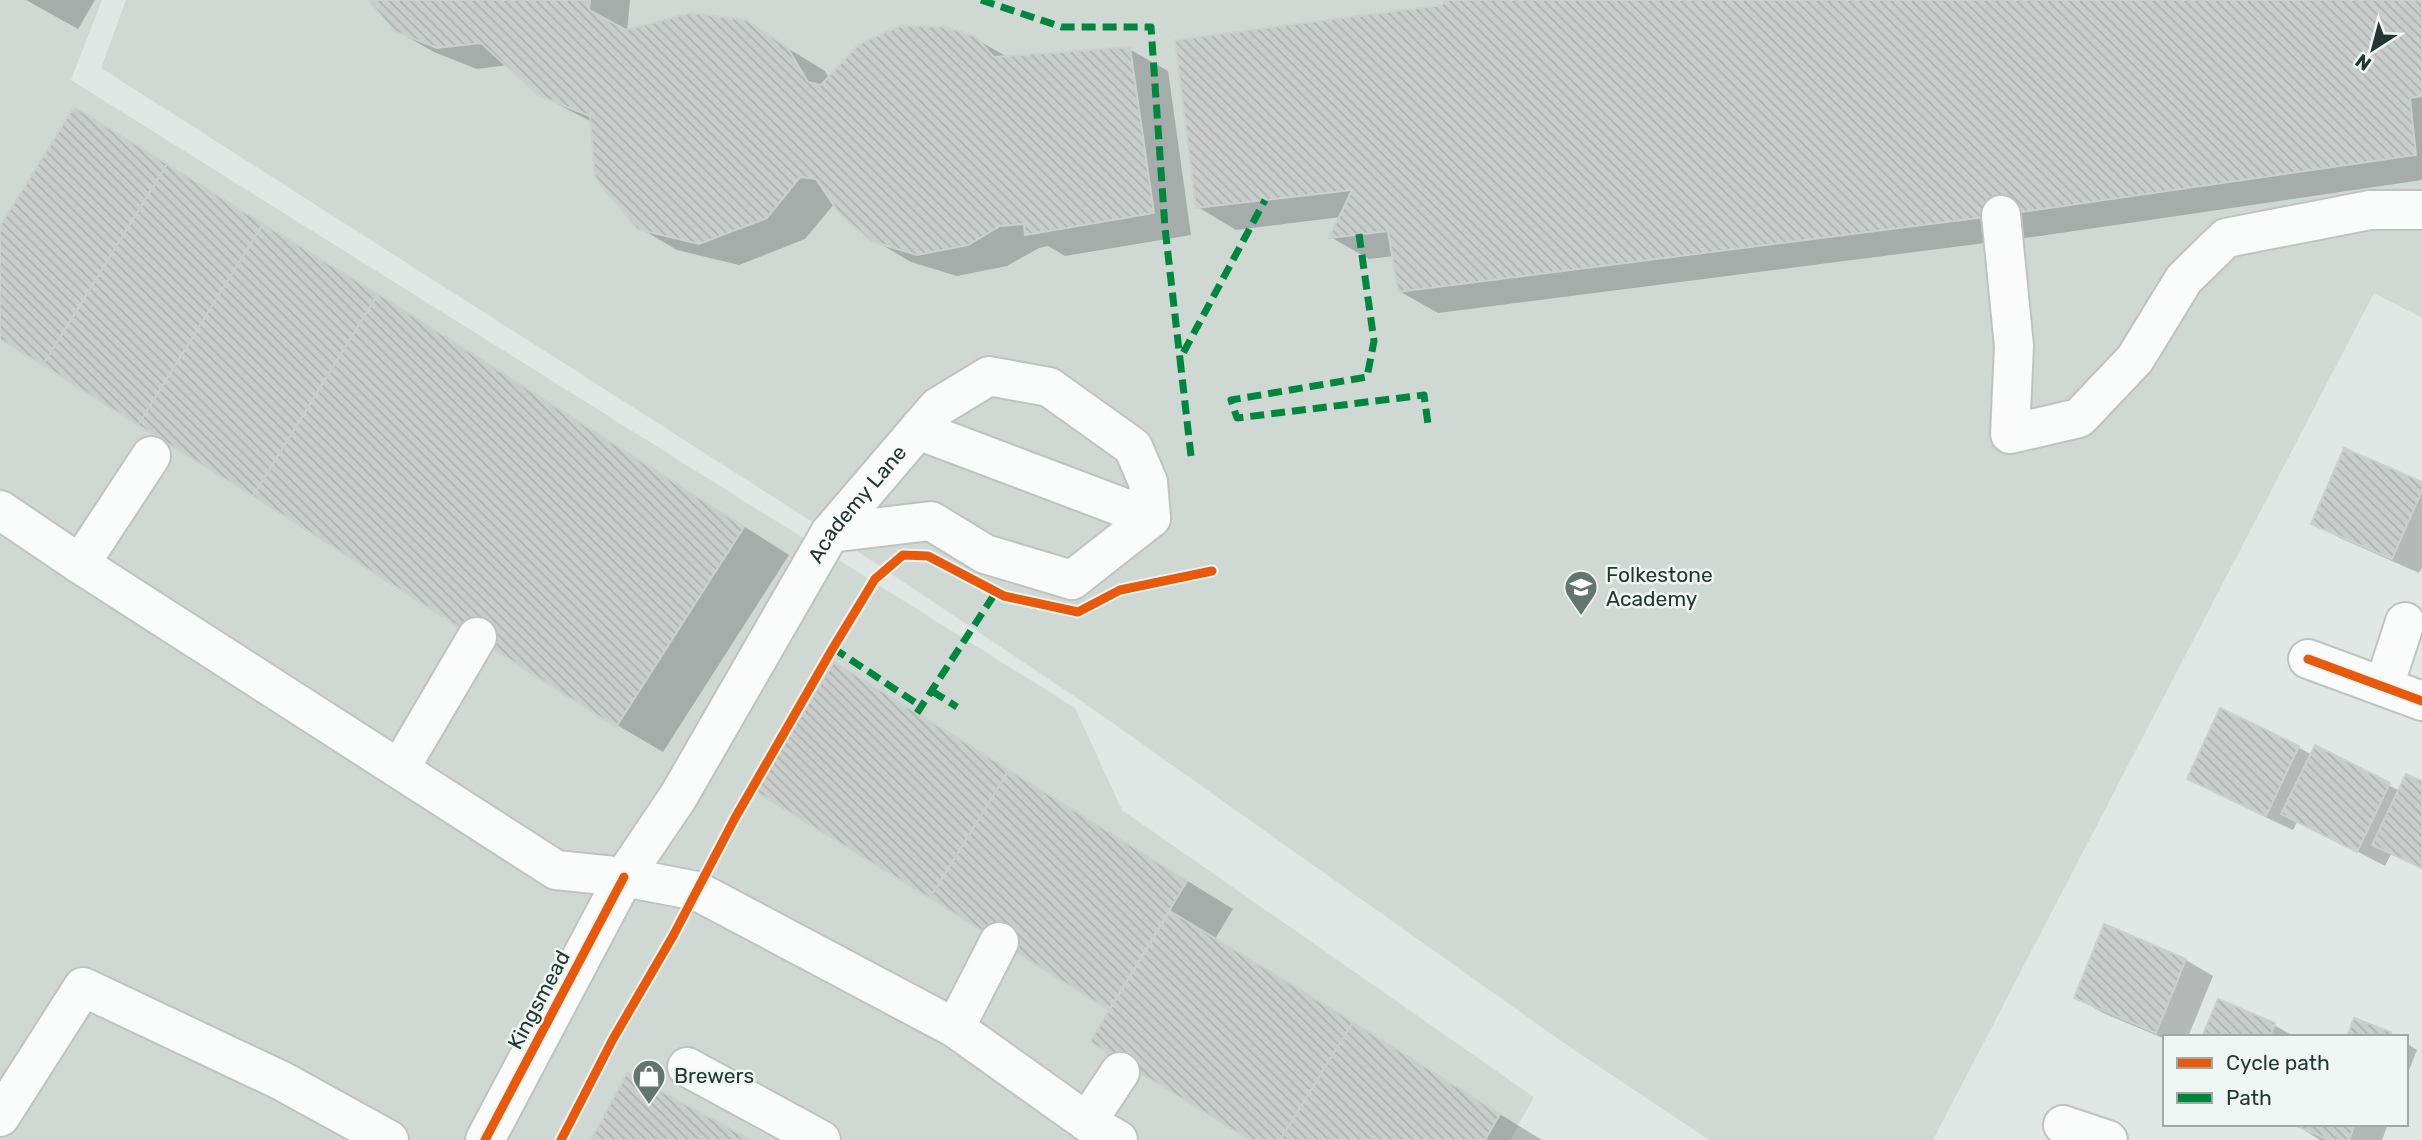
<svg xmlns="http://www.w3.org/2000/svg" width="2422" height="1140" viewBox="0 0 2422 1140" font-family="Rubik,sans-serif">
  <style>
    .built { fill: #d0d8d4 }
    .shadow { fill: #0003 }
    .building { fill: url(#building-back-hatch); stroke: #cad0cd; stroke-width: 2 }
    .lines { fill: none; stroke-linecap: round; stroke-linejoin: round }
    .minor-casing { stroke: #bec3c1; stroke-width: 42 }
    .minor { stroke: #fafbfb; stroke-width: 38 }
    .quiet { stroke: #00873e; stroke-width: 7; stroke-dasharray: 14 7; stroke-linecap: butt }
    .cycleway-casing { stroke: #eff6f3; stroke-width: 13 }
    .cycleway { stroke: #e8590c; stroke-width: 9 }
    .labels { text-anchor: middle; stroke-width: 5; stroke-linejoin: round; paint-order: stroke }
    .street-label { font-size: 21px; fill: #213832; stroke: #eff6f3 }
    .poi-label { font-size: 21px; fill: #213832; stroke: #eff6f3; text-anchor: start }
  </style>
  <defs>
    <pattern id="building-back-hatch" width="6" height="6" patternUnits="userSpaceOnUse" patternTransform="scale(1.75)"><rect width="6" height="6" fill="#c9cecc"/><path d="M-1 5l2 2M0 0l6 6M5-1l2 2" fill="none" stroke="#acb2b0"/></pattern>
  </defs>
  <rect width="100%" height="100%" fill="#e1e7e4"/>
  <!-- built -->
  <path class="built" d="M0,0H102L71,80L1075,708L1122,810L1534,1097L1510,1140H0Z
    M126,0H2422V318L2374,293L1933,1140H1709L1574,1050L1083,702L830,533L101,68Z"/>
  <!-- shadow -->
  <path class="shadow" d="M26,0H95L78,29Z
    M370,0H630L627,32L745,22L825,71L829,78L974,38L1009,58L1129,49L1168,71L1191,235L1065,256L1048,246L1039,248L1007,266L957,276L911,262L872,239L835,203L805,239L739,265L677,250L638,227L592,122L540,95L508,65L477,69L434,52L395,30Z
    M1446,0H2422V180L2040,236L1438,313L1399,291L1394,256L1369,259L1332,238L1341,217L1236,230L1198,207L1443,7Z
    M121,136L426,324L789,555L663,752L617,725L0,337V230Z
    M2422,484V568L2419,573L2340,538L2313,523Z
    M835,664L1233,909L1215,939L1542,1140H1253L1112,1010L757,790Z
    M2298,747L2312,755L2315,748L2400,791L2422,783V869L2391,854L2385,866L2309,826V828L2297,822L2293,830L2217,794L2190,778Z
    M2105,927L2186,960L2213,976L2188,1037H2165V1039L2103,1013L2076,997Z
    M2219,1001L2274,1025L2295,1037H2203Z
    M2406,1043L2417,1050L2406,1078Z
    M2294,1124H2388L2382,1140H2320Z"/>
  <!-- building -->
  <path class="building" d="M368,0H590L589,10L626,30L691,13L746,20L787,47L808,82L821,85L859,44L900,26L944,27L975,36L994,57L1130,47L1154,213L1025,235L1024,224L1000,226L968,245L917,255L871,241L839,213L816,179L800,177L767,218L699,244L637,229L595,177L590,116L539,96L481,43L437,48L394,31Z
    M1444,0H2422V96L2410,98L2416,155L2001,215L1398,292L1388,231L1329,238L1352,190L1196,208L1175,40L1442,5Z
    M74,107L167,164L43,365L0,339V226Z
    M167,164L263,224L138,425L43,365Z
    M263,224L378,294L253,496L138,425Z
    M378,294L744,527L616,727L253,496Z
    M2344,448L2422,482V491L2392,559L2311,524Z
    M834,662L1009,770L930,898L755,791Z
    M2220,708L2299,746L2266,816L2187,779Z
    M2315,745L2390,783L2357,852L2281,814Z
    M1009,770L1187,881L1109,1010L930,898Z
    M2406,774L2422,781V868L2372,845Z
    M1170,911L1353,1022L1280,1140H1250L1090,1042Z
    M2104,924L2186,959L2156,1033L2074,998Z
    M2218,999L2275,1023L2270,1037H2202Z
    M2354,1018L2391,1032L2389,1037H2347Z
    M1353,1022L1500,1114L1485,1140H1280Z
    M627,1073L751,1140H591Z
    M2292,1124H2355L2349,1140H2329Z"/>
  <g class="lines">
    <defs>
      <g id="minor">
        <path d="M2001,215L2014,346L2010,434L2079,418L2135,359L2184,279L2226,238L2370,210H2422"/>
        <path d="M918,430L938,407L989,376L1049,387L1133,447L1148,482L1151,518"/>
        <path d="M0,510L80,564L556,870L624,877L697,891L955,1028L1087,1122L1118,1140"/>
        <path d="M830,533L931,521L985,554L1072,580L1151,518"/>
        <path d="M80,564L151,456"/>
        <path d="M2308,659L2422,701"/>
        <path d="M2384,686L2405,622"/>
        <path d="M400,768L477,637"/>
        <path d="M955,1028L999,942"/>
        <path d="M687,1067L821,1140"/>
        <path d="M0,1117L83,987L282,1081L389,1140"/>
        <path d="M1087,1122L1120,1072"/>
        <path d="M2063,1125L2108,1140"/>
        <path id="s1" d="M485,1140L624,877L678,797L830,533L918,430L1151,518"/>
      </g>
    </defs>
    <!-- minor casing -->
    <use href="#minor" class="minor-casing"/>
    <!-- minor -->
    <use href="#minor" class="minor"/>
    <!-- quiet -->
    <path class="quiet" d="M981,0L1062,27H1151L1165,228L1180,359
      M1359,234L1374,341L1367,377L1231,400L1237,418L1424,395L1428,424
      M1191,456L1180,359L1265,200
      M833,648L922,707
      M932,691L957,707
      M917,713L996,592"/>
    <defs>
      <path id="cycleway" d="M2308,659L2422,701
        M485,1140L624,877
        M561,1140L613,1039L673,936L735,818L833,648L875,579L903,555L928,556L1004,596L1078,612L1120,590L1212,571"/>
    </defs>
    <!-- cycleway casing -->
    <use href="#cycleway" class="cycleway-casing"/>
    <!-- cycleway -->
    <use href="#cycleway" class="cycleway"/>
  </g>
  <!-- icons -->
  <defs>
    <symbol id="school-pin" viewBox="-11 -11 22 30"><path d="M0 17L-7.5 6A9.5 9.5 0 1 1 7.5 6Z" fill="#647570" stroke="#eff6f3"/><path d="M0-5L7-2L0 1L-7-2ZM-4 1L0 2.5L4 1V4Q0 6-4 4Z" fill="#fff"/></symbol>
    <symbol id="shop-pin" viewBox="-11 -11 22 30"><path d="M0 17L-7.5 6A9.5 9.5 0 1 1 7.5 6Z" fill="#647570" stroke="#eff6f3"/><path d="M-5-2.5h2.3a2.7 3.5 0 0 1 5.4 0H5L5.5 6h-11ZM-1.5-2.5h3a1.5 2.3 0 0 0-3 0Z" fill="#fff"/></symbol>
  </defs>
  <g fill-rule="evenodd">
    <use href="#school-pin" x="1562" y="568" width="38" height="52"/>
    <use href="#shop-pin" x="630" y="1057" width="38" height="52"/>
  </g>
  <g class="labels">
    <!-- street labels -->
    <g class="street-label">
      <text dy="7" stroke="none"><textPath href="#s1" startOffset="738">Academy Lane</textPath></text>
      <text transform="translate(539 1000) rotate(-62)" y="7">Kingsmead</text>
    </g>
    <!-- poi labels -->
    <g class="poi-label">
      <text x="1606" y="582">Folkestone<tspan x="1606" dy="24">Academy</tspan></text>
      <text x="674" y="1083">Brewers</text>
    </g>
  </g>
  <!-- legend -->
  <rect x="2163" y="1035" width="245" height="91" fill="#eff6f3" stroke="#9daaa6" stroke-width="2"/>
  <rect x="2177" y="1058" width="35" height="10" fill="#e8590c" stroke="#9daaa6" stroke-width="2"/>
  <text x="2226" y="1070" font-size="21" fill="#213832">Cycle path</text>
  <rect x="2177" y="1093" width="35" height="10" fill="#00873e" stroke="#9daaa6" stroke-width="2"/>
  <text x="2226" y="1105" font-size="21" fill="#213832">Path</text>
  <!-- north arrow -->
  <g transform="translate(2373 49) rotate(216)" stroke="#eff6f3" stroke-width="5" paint-order="stroke">
  <path d="M0-5L12 26L0 18L-12 26Z" fill="#213832"/>
  <text y="-10" font-size="19" font-weight="bold" text-anchor="middle" fill="#213832">N</text>
  </g>
</svg>
